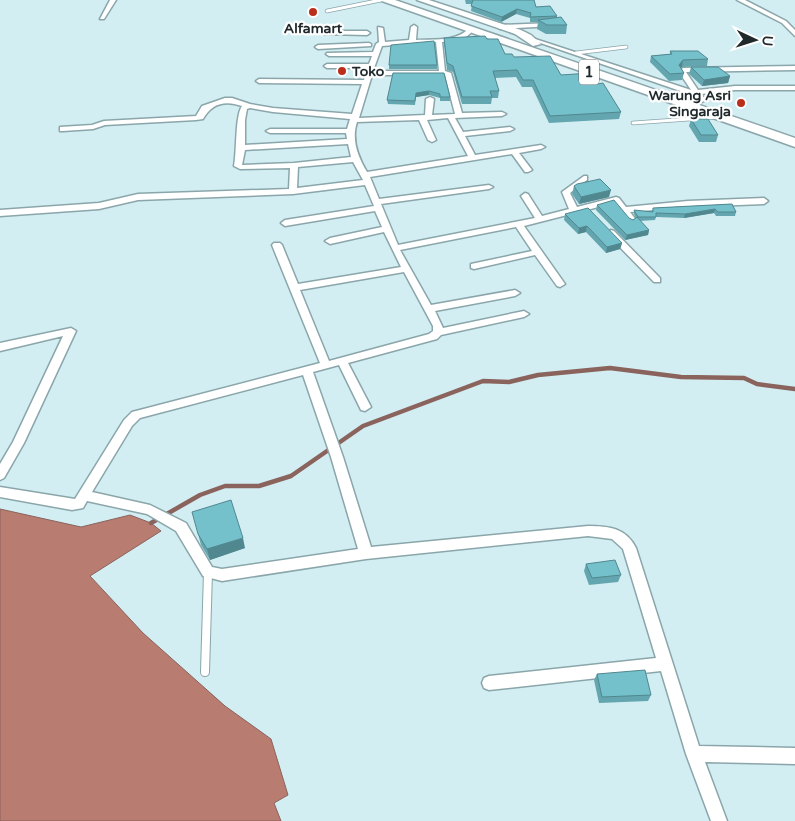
<svg xmlns="http://www.w3.org/2000/svg" width="795" height="821" viewBox="0 0 795 821" font-family="'Varela Round',sans-serif">
  <style>
    .water { fill: #b87c71; stroke: #8a635c }
    .lines { fill: none; stroke-linecap: round; stroke-linejoin: round }
    .stream { stroke: #8a635c; stroke-width: 4.5 }
    .lane-far1-casing { stroke: #8ba6aa; stroke-width: 4.5 }
    .lane-casing { stroke: #8ba6aa; stroke-width: 10 }
    .street-casing { stroke: #8ba6aa; stroke-width: 3 }
    .secondary-casing { stroke: #8ba6aa; stroke-width: 3 }
    .highway-casing { stroke: #8ba6aa; stroke-width: 3 }
    .lane-far1 { stroke: #fff; stroke-width: 3 }
    .lane { stroke: #fff; stroke-width: 8 }
    .street { fill: #fff; fill-rule: evenodd }
    .secondary { fill: #fff; fill-rule: evenodd }
    .highway { fill: #fff; fill-rule: evenodd }
    .wall { fill: #64a6af }
    .shaded-wall { fill: #51878f }
    .building { fill: #74c1cc; stroke: #51878f }
    .poi-dot { fill: #ba2e1a; stroke: #fff; stroke-width: 2 }
    .labels { text-anchor: middle; stroke-width: 4.5; stroke-linejoin: round; paint-order: stroke }
    .far-poi-label { font-size: 14px; font-weight: bold; fill: #1f292b; stroke: #fff }
    .shield { fill: #fff; stroke: #62696b; stroke-width: 1 }
    .shield-label { font-size: 15px; font-weight: bold; fill: #1f292b }
  </style>
  <rect width="100%" height="100%" fill="#d2eef3"/>
  <!-- water -->
  <path class="water" d="M0,509L81,527L130,515L151,523L161,531L90,576L143,633L225,706L271,739L288,795L274,803L281,821H0Z"/>
  <g class="lines">
    <!-- stream -->
    <path class="stream" d="M151,523L200,495L225,486H259L291,476L363,426L483,381L509,382L538,375L610,368L681,377L744,378L757,384L795,389"/>
    <defs>
      <path id="lane-far1" d="M327,11L381,0
        M576,53L626,47
        M633,123L718,117"/>
      <path id="lane" d="M205,672L208,572"/>
      <path id="street" d="M110,0H116L104,19H100Z
        M737,0H745L786,21L795,30V36L782,23Z
        M551,23L554,25L553,26L500,29L497,27L500,25Z
        M414,25L417,27L416,40C432,39 456,42 468,29L473,30C465,41 455,41 442,42L445,71L451,73L462,113L502,112L506,114L502,116L455,118L463,132L510,127L514,129L510,131L465,136L475,155L541,145L545,147L541,149L519,153L532,170L528,172H525L512,154L370,177L379,199L489,185L493,187L489,189L381,204L398,245L535,218L521,196L525,193L528,194L542,216L569,209L562,192L584,176H587V180L570,193L577,207L616,197L619,198L626,207L688,201L764,198L768,201L764,204L688,207L630,212L636,220L632,223L629,222L614,203L524,226L565,284L560,287L557,286L535,255L474,269L471,268V264L532,251L516,227L400,250L431,305L515,290L520,293L515,296L435,311L443,328L524,311L529,314L524,317L441,335L437,339L348,363L371,407L365,411L361,410L339,365L313,372L343,457L371,547L588,526C609,526 626,528 636,548L699,746L795,748V764L705,762L727,821H711L686,754L661,671L489,690L484,688L482,683L484,678L489,676L656,658L623,549L612,539L588,536L366,559L222,581L203,576L176,531L147,514L87,501L83,508L72,510L0,497V487L75,499L124,420L132,412L320,363L272,245L274,243H280L282,245L298,284L401,267L384,232L330,244L325,241L330,238L382,227L375,211L285,226L281,223L285,220L374,206L365,185L293,194L138,200L99,209L0,216V210L99,203L138,194L289,189L290,168L240,169L234,166C237,151 235,116 242,106C225,100 212,103 203,119L196,120L105,125L93,129L63,131H60V127L92,125L104,121L196,116L202,106L225,98H232L250,104L273,108L352,114L362,84L259,83L256,81L259,79L364,80L368,68H327L324,66L327,64H369L372,56H329L326,54L327,53L373,52L376,44L379,42L378,27L383,28L385,42L409,40L411,27ZM436,42L439,71H373L382,46ZM372,75H445L455,114L432,115L434,99L430,97L426,99L425,115L359,118ZM250,108L273,112L350,119L347,129H270L266,131L270,133H346L347,139L245,145V120L247,109ZM448,118L468,156L367,172C358,157 351,140 357,122L419,120L428,140L432,142L436,140L427,120ZM348,144L351,157L294,163L242,165L245,150ZM353,162L363,180L297,188L298,167ZM404,272L433,326V331L429,334L329,361L300,290ZM303,375L331,457L358,549L222,569L212,567L186,523L150,505L92,492L132,426L140,418Z
        M326,31H367L370,33L367,35L324,34L323,33Z
        M526,36L691,90L679,72L683,68L795,66V70L686,72L698,90L735,86H795V90H735L701,94L706,100L702,102L695,96L526,38Z
        M369,43L371,44V46L318,49L315,47L318,45Z
        M611,230L614,231L660,278V282H654L608,235L607,233Z
        M71,328L76,331L24,443L4,478L0,480V464L13,442L63,336L0,351V343Z"/>
      <path id="secondary" d="M417,0H429L521,30L531,35L541,44L533,46L515,34Z"/>
      <path id="highway" d="M379,0H395L795,138V147Z"/>
    </defs>
    <!-- lane-far1 casing -->
    <use href="#lane-far1" class="lane-far1-casing"/>
    <!-- lane casing -->
    <use href="#lane" class="lane-casing"/>
    <!-- street casing -->
    <use href="#street" class="street-casing"/>
    <!-- secondary casing -->
    <use href="#secondary" class="secondary-casing"/>
    <!-- highway casing -->
    <use href="#highway" class="highway-casing"/>
    <!-- lane-far1 -->
    <use href="#lane-far1" class="lane-far1"/>
    <!-- lane -->
    <use href="#lane" class="lane"/>
    <!-- street -->
    <use href="#street" class="street"/>
    <!-- secondary -->
    <use href="#secondary" class="secondary"/>
    <!-- highway -->
    <use href="#highway" class="highway"/>
  </g>
  <!-- wall -->
  <path class="wall" d="M465,0H534L536,7L557,16V18L567,25L566,34H546L537,29L538,22H530V18L516,14L501,22L471,11L472,4H466Z
    M444,38L487,39L505,54L561,75L597,84L621,112L619,119L549,123L532,87H522L516,77L495,78L499,91L498,98H492L491,104H462L453,72L447,70L444,44Z
    M670,51L708,59L707,66L682,67L680,68L684,73L682,80L669,81L650,62L651,56L670,54Z
    M389,65H437V69H389Z
    M691,67L730,76L728,83L702,86L689,74Z
    M393,73L450,97V101H440V98L429,95L416,97L415,105L388,104L387,100Z
    M691,119L718,135L716,142H699L689,126Z
    M574,186L609,197L579,204L572,194Z
    M732,204L736,212L735,216H716L714,213L684,218L656,217L655,220L640,221L649,230L648,235L625,240L596,210L597,205L633,220L636,218L634,214V210L652,212L653,208Z
    M565,214L622,243L620,249L606,253L586,232L578,234L564,220Z
    M198,534L245,548L210,560L201,545Z
    M586,564L621,575L618,582L589,585L584,571Z
    M597,674L651,695L648,701L599,703L594,680Z"/>
  <!-- shaded-wall -->
  <path class="shaded-wall" d="M517,9L516,14L501,22L502,17Z
    M683,60L682,67L677,72L679,65Z
    M730,76L728,83L702,86L704,80Z
    M429,91V95L416,97V93Z
    M611,190L609,197L579,204L581,197Z
    M715,209L714,213L684,218L685,214Z
    M587,226L586,232L578,234L579,228Z
    M649,230L648,235L625,240L627,235Z
    M622,243L620,249L606,253L607,247Z
    M243,538L245,548L210,560L207,549Z"/>
  <!-- building -->
  <path class="building" d="M473,0H534L536,7L550,6L557,16L530,17L531,13L517,9L502,17L471,6Z
    M561,17L567,25H547L538,20Z
    M485,36L487,39H498L505,54H512L514,57L550,56L561,75L590,73L597,84L603,83L621,112L550,116L533,80H523L517,70L493,71L499,91H490L492,97H462L453,66L447,63L444,38Z
    M434,41L437,65H389L391,45Z
    M670,51H698L708,59L683,60L679,65L684,73L670,74L651,56L672,54Z
    M691,67H718L730,76L704,80Z
    M393,73H444L450,97H440V94L429,91L416,93L415,101L387,100Z
    M691,119H708L718,135H701Z
    M600,179L611,190L581,197L574,186L577,184Z
    M614,200L629,218L633,220L637,217L649,230L627,235L597,205Z
    M732,204L736,212H718L715,209L685,214L656,213V217H638L634,210L653,212V208Z
    M588,208L622,243L607,247L587,226L579,228L565,214Z
    M231,500L243,538L207,549L198,534L192,512Z
    M615,560L621,575L592,578L586,564Z
    M645,670L651,695L602,697L597,674Z"/>
  <!-- markers -->
  <g class="poi-dot">
    <circle cx="313" cy="12" r="5"/>
    <circle cx="342" cy="71" r="5"/>
    <circle cx="741" cy="103" r="5"/>
  </g>
  <g class="labels">
    <!-- far-poi labels -->
    <g class="far-poi-label">
      <text x="313" y="33">Alfamart</text>
      <text x="352" y="76" text-anchor="start">Toko</text>
      <text x="731" y="100" text-anchor="end">Warung Asri<tspan x="731" dy="16">Singaraja</tspan></text>
    </g>
    <!-- shield labels -->
    <rect class="shield" x="579" y="59.5" width="20" height="25" rx="4"/>
    <g class="shield-label">
      <text x="589" y="77">1</text>
    </g>
  </g>
  <!-- north arrow -->
  <g transform="translate(755 40) rotate(94)" stroke="#ffffff" stroke-width="4" paint-order="stroke">
  <path d="M0-4L9 19L0 12L-9 19Z" fill="#1f292b"/>
  <text y="-8" font-size="14" font-weight="bold" text-anchor="middle" fill="#1f292b">U</text>
  </g>
</svg>
